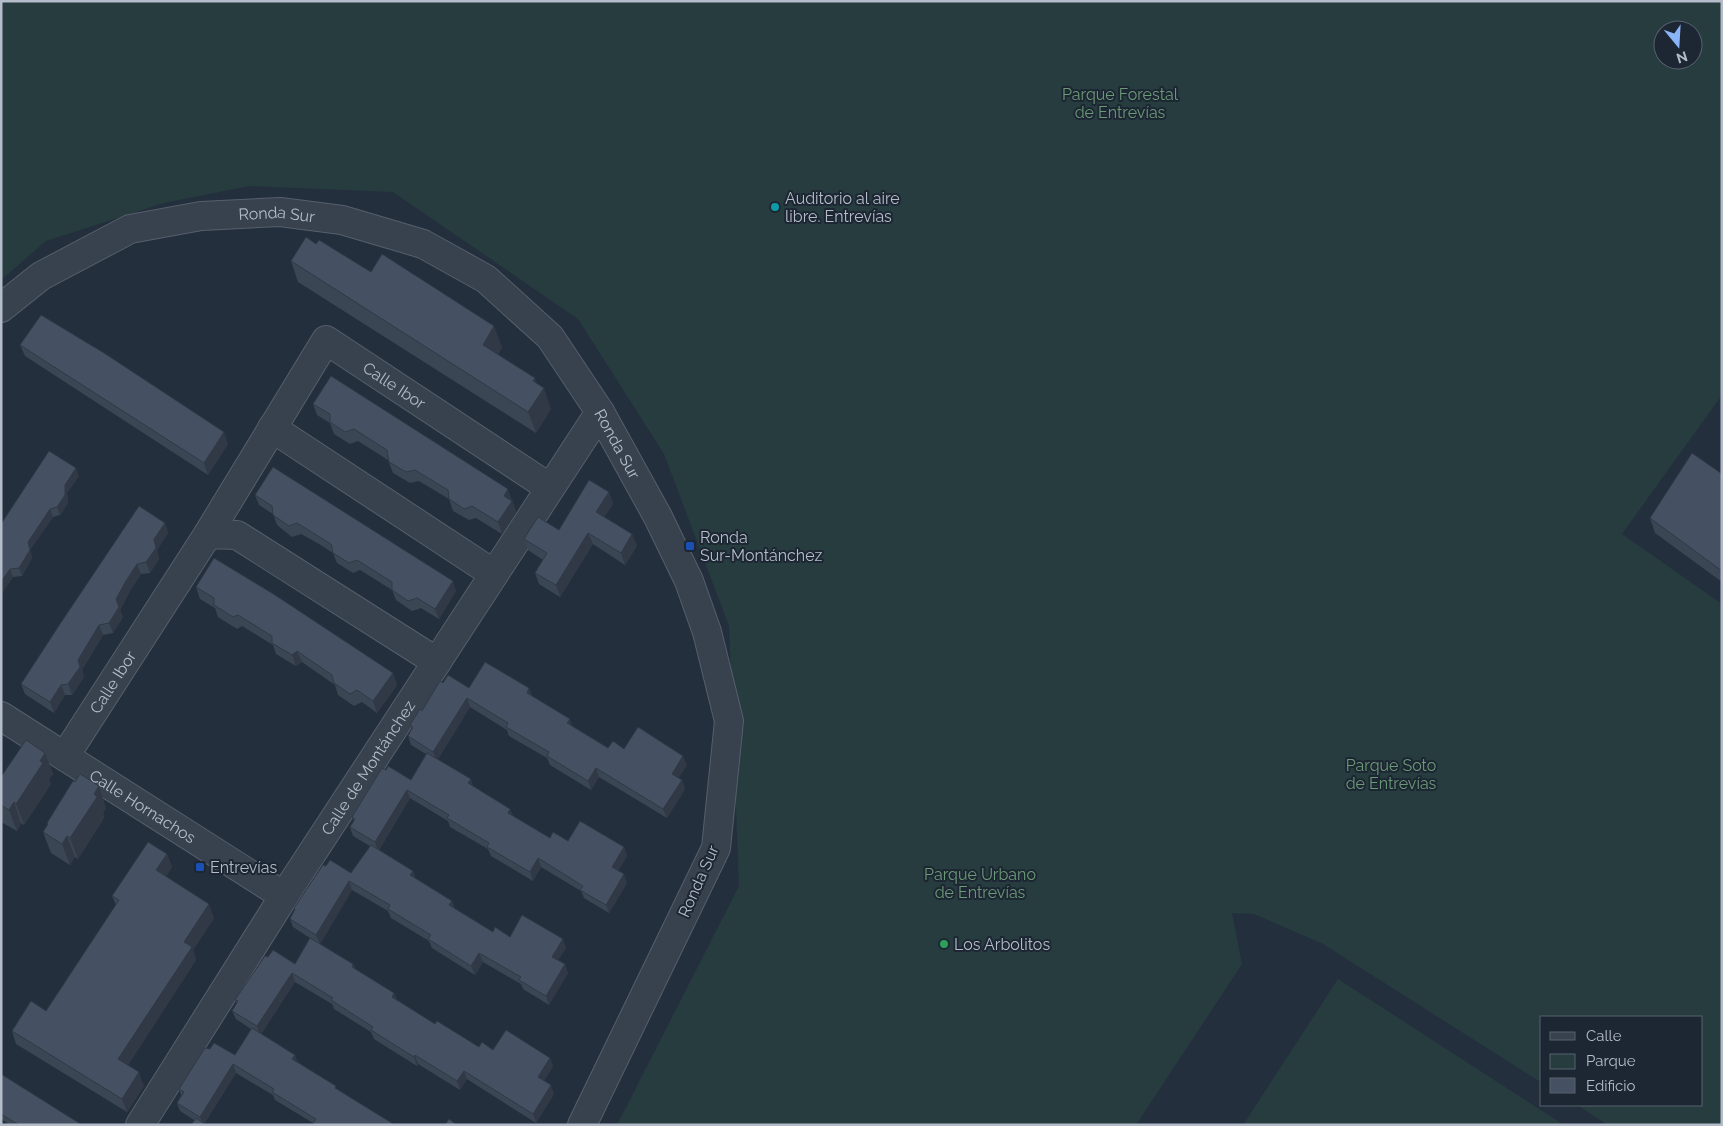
<svg xmlns="http://www.w3.org/2000/svg" width="1723" height="1126" viewBox="0 0 1723 1126" font-family="Raleway,sans-serif">
  <style>
    .green { fill: #263c3f; fill-rule: evenodd }
    .lines { fill: none; stroke-linecap: round; stroke-linejoin: round }
    .minor-casing { stroke: #565f6c; stroke-width: 30 }
    .minor { stroke: #38414e; stroke-width: 28 }
    .wall { fill: #3b4654 }
    .shaded-wall { fill: #303945 }
    .building { fill: #455162; stroke: #303945 }
    .culture-dot { fill: #0f9aa8; stroke: #1d2633; stroke-width: 2 }
    .transit-dot { fill: #1a4fb4; stroke: #1d2633; stroke-width: 2 }
    .leisure-dot { fill: #2e9e5b; stroke: #1d2633; stroke-width: 2 }
    .labels { text-anchor: middle; stroke-width: 4; stroke-linejoin: round; paint-order: stroke }
    .park-label { font-size: 16px; fill: #6b9a76; stroke: #1d2633 }
    .poi-label { font-size: 16px; fill: #b4bcc9; stroke: #1d2633; text-anchor: start }
    .street-label { font-size: 16px; fill: #b4bcc9; stroke: #1d2633 }
  </style>
  <rect width="100%" height="100%" fill="#242f3e"/>
  <!-- green -->
  <path class="green" d="M1,1H1722V395L1622,534L1722,604V1125H1608L1577,1105H1702V1017H1542V1083L1323,944L1254,914L1232,913L1242,964L1136,1125H617L739,886L729,626L664,454L578,319L393,192L249,186L164,203L46,241L1,280ZM1663,30H1693V60H1663Z
    M1338,979L1564,1125H1243Z"/>
  <g class="lines">
    <defs>
      <g id="minor">
        <path id="s1" d="M1,308L41,276L130,229L201,216L280,212L342,220L423,244L486,279L550,337L600,412L658,517L689,581L707,632L729,721L716,848L582,1125"/>
        <path d="M272,428L494,574"/>
        <path id="s2" d="M208,534L326,340L550,488"/>
        <path id="s3" d="M1,716L284,896"/>
        <path id="s4" d="M65,756L208,534L237,535L437,662"/>
        <path id="s5" d="M140,1125L284,896L600,412"/>
      </g>
    </defs>
    <!-- minor casing -->
    <use href="#minor" class="minor-casing"/>
    <!-- minor -->
    <use href="#minor" class="minor"/>
  </g>
  <!-- wall -->
  <path class="wall" d="M316,244L371,272L502,347L498,354L537,384L551,409L536,433L298,282L291,261Z
    M20,345L228,444L208,475L25,356Z
    M313,404L512,500L516,512L502,534L476,518L469,520L453,511L449,499L419,481L410,483L393,473L388,460L358,441L350,444L334,434L330,423L317,415Z
    M1722,474V582L1655,533L1650,518Z
    M79,476L67,493L68,503L60,515L53,517L30,550L32,558L22,576L13,577L1,594V524Z
    M609,492L613,504L604,517L632,534L637,546L625,565L593,544L560,597L539,584L535,573L543,560L528,550L524,539L559,530Z
    M255,495L456,591L439,619L421,608L412,611L396,600L392,590L360,570L353,573L337,563L333,553L319,544L301,534L292,537L277,525L273,514L259,505Z
    M165,523L168,533L157,550L159,559L150,573L141,574L130,591L120,610L123,617L113,633L103,635L82,670L84,677L72,695H65L54,713L25,694L21,684Z
    M196,587L393,673L397,685L377,713L362,702L354,706L338,695L335,685L302,662L296,666L276,654L273,645L242,626L237,629L218,617L215,608L200,599Z
    M443,683L469,688H529L532,696L572,726L608,748L624,749L687,765L678,778L682,780L685,789L667,818L599,777L591,790L550,765L547,758L509,736L507,730L470,707L438,759L473,786L510,809L513,816L550,838L568,841L624,847L627,856L618,871L627,883L609,913L584,898L581,891L541,867L533,881L491,856L488,849L450,827L448,821L410,798L379,850L413,871L415,878L452,901L455,909L493,932L510,937L566,948L558,960L568,973L549,1005L523,989L521,984L483,962L475,975L432,948L429,941L391,918L388,911L352,890L320,944L353,964L355,969L394,993L397,1000L435,1024L479,1047L493,1050L553,1066L544,1081L554,1094L536,1123L467,1079L460,1090L418,1064L417,1066L374,1039L371,1032L334,1009L332,1004L295,982L261,1034L298,1062L337,1090L395,1125H313V1123L275,1100L273,1095L236,1073L204,1124L194,1120L180,1111L177,1103L181,1095L179,1089L235,1055L251,1029L236,1019L232,1011L237,1004L235,1000L268,957L295,964L310,938L293,927L290,919L295,911L294,908L326,866L351,873L370,846L353,836L350,827L354,821L352,817L386,770L411,780L426,754L411,745L408,736L412,729L410,725Z
    M45,753L53,774L49,779L51,784L24,825L21,823L17,831L1,822V777Z
    M106,808L103,813L104,818L78,859L75,857L70,865L51,853L43,832L48,825L47,823Z
    M167,854L172,867L166,876L214,918L193,950L196,960L128,1065L144,1086L127,1112L16,1044L12,1031L46,1011L116,905L112,896Z
    M1,1074L82,1125H10L1,1119Z"/>
  <!-- shaded-wall -->
  <path class="shaded-wall" d="M494,326L502,347L490,366L483,345Z
    M535,378L541,393L544,388L551,409L536,433L528,412L533,381Z
    M224,432L228,444L208,475L204,463Z
    M76,468L79,476L67,493L68,503L60,515L57,507L65,485Z
    M508,489L516,512L502,534L498,522L504,496Z
    M609,492L613,504L600,524L596,512Z
    M50,509L53,517L30,550L32,558L22,576L19,568L28,542Z
    M165,523L168,533L157,550L159,559L150,573L146,562L154,539Z
    M588,533L593,544L560,597L556,585Z
    M632,534L637,546L625,565L621,553Z
    M137,564L141,574L130,591L120,610L123,617L113,633L109,623L116,599L126,581Z
    M10,569L13,577L2,594L1,582Z
    M453,581L456,591L439,619L435,609Z
    M99,625L103,635L82,670L84,677L72,695L68,684L78,660Z
    M297,651L302,662L296,666L292,655Z
    M393,673L397,685L377,713L373,701Z
    M61,685L65,695L54,713L50,702Z
    M529,688L532,697L527,693Z
    M467,698L470,707L437,761L433,752Z
    M570,719L573,728L567,723Z
    M45,753L53,774L49,779L51,784L24,825L16,804Z
    M683,756L687,765L675,783L672,774Z
    M596,768L599,777L591,790L588,781Z
    M471,779L474,788L468,783Z
    M682,780L685,789L667,818L663,809Z
    M99,786L106,808L103,813L104,818L78,859L70,838Z
    M407,790L410,798L378,851L375,842Z
    M14,802L21,823L17,831L9,810Z
    M510,809L513,817L508,813Z
    M67,836L75,857L70,865L62,844Z
    M624,847L627,856L615,876L612,867Z
    M167,854L172,867L161,884L156,870Z
    M538,858L541,867L533,881L530,872Z
    M413,871L416,880L410,875Z
    M624,874L627,883L609,913L606,905Z
    M349,881L352,890L320,944L316,935Z
    M452,901L455,910L449,905Z
    M209,904L214,918L193,950L196,960L123,1073L118,1059L184,942Z
    M563,939L566,948L555,965L552,957Z
    M479,953L483,962L475,975L471,966Z
    M565,964L568,973L549,1005L546,996Z
    M292,973L295,982L260,1035L257,1026Z
    M394,993L397,1002L392,997Z
    M295,1055L298,1063L292,1059Z
    M415,1055L418,1064L417,1066L414,1057Z
    M550,1058L553,1066L541,1086L538,1077Z
    M233,1064L236,1073L203,1125L200,1117Z
    M464,1071L467,1079L460,1090L457,1081Z
    M139,1072L144,1086L127,1112L122,1099Z
    M551,1085L554,1094L536,1123L533,1114Z"/>
  <!-- building -->
  <path class="building" d="M306,237L316,244L319,240L371,272L382,254L494,326L483,345L535,378L533,381L544,388L528,412L291,261Z
    M41,315L104,353L224,432L204,463L20,345Z
    M331,376L508,489L504,496L512,501L498,522L472,506L464,509L449,499L448,490L415,470L406,472L389,462L387,450L354,429L345,432L330,422V414L313,404Z
    M49,451L76,468L65,485V495L57,507L50,509L28,542L30,550L19,568L10,569L1,582V524Z
    M1692,453L1722,474V571L1650,518Z
    M273,467L453,581L435,609L417,598L408,601L392,590V582L357,560L349,563L333,553L331,544L297,523L289,526L273,515L272,506L255,495Z
    M589,480L609,492L596,512L632,534L621,553L588,533L556,585L535,573L547,553L524,539L538,517L559,530Z
    M139,506L165,523L154,539L156,548L146,562L137,564L126,581L116,599L119,607L109,623L99,625L78,660L80,667L68,684L61,685L50,702L21,684L60,624Z
    M214,558L275,595L393,673L373,701L357,690L350,694L334,683L332,675L297,651L292,655L272,643V636L238,615L233,617L214,605V598L196,587Z
    M485,662L529,688L527,693L570,719L567,723L608,748L613,741L624,749L638,727L683,756L672,774L682,780L663,809L596,768L588,781L547,756L549,752L506,727L508,723L467,698L433,752L408,736L413,727L410,725L420,709L422,711L440,681L443,683L448,675L469,688Z
    M26,740L45,753L40,761L43,763L16,804L14,802L9,810L1,805V777Z
    M427,753L471,779L468,783L510,809L508,813L550,838L553,832L568,841L580,821L624,847L612,867L624,874L606,905L580,890L583,886L538,858L530,872L487,847L489,843L447,818L449,815L407,790L375,842L350,827L355,819L352,817L382,768L386,770L388,766L411,780Z
    M80,774L99,786L94,794L97,797L70,838L67,836L62,844L43,832L48,824L47,823L73,781L75,782Z
    M148,842L167,854L156,870L209,904L184,942L192,947L118,1059L139,1072L122,1099L12,1031L31,1001L46,1011L119,900L112,896Z
    M371,845L413,871L410,875L452,901L449,905L493,932L495,927L510,937L522,915L563,939L552,957L565,964L546,996L519,980L521,977L479,953L471,966L428,939L431,935L388,909L390,905L349,881L316,935L290,919L295,909L294,908L323,865L326,866L330,860L351,873Z
    M310,938L353,964L352,967L394,993L392,997L435,1024L437,1021L479,1047L482,1042L493,1050L506,1030L550,1058L538,1077L551,1085L533,1114L464,1071L457,1081L415,1055L414,1057L371,1030L373,1027L331,1000L333,998L292,973L257,1026L232,1011L238,1001L235,1000L265,956L268,957L273,950L295,964Z
    M252,1028L295,1055L292,1059L336,1086L335,1088L395,1125H315L313,1123L316,1119L272,1092L274,1089L233,1064L200,1117L177,1103L184,1092L179,1089L205,1048L210,1049L214,1043L235,1055Z
    M1,1074L82,1125H19L1,1114Z
    M196,1118L206,1125H191Z
    M449,1119L457,1125H445Z"/>
  <!-- markers -->
  <circle class="culture-dot" cx="775" cy="207" r="5"/>
  <g class="transit-dot">
    <rect x="685" y="541" width="10" height="10" rx="2.5"/>
    <rect x="195" y="862" width="10" height="10" rx="2.5"/>
  </g>
  <circle class="leisure-dot" cx="944" cy="944" r="5"/>
  <g class="labels">
    <!-- park labels -->
    <g class="park-label">
      <text x="1120" y="100">Parque Forestal<tspan x="1120" dy="18">de Entrevías</tspan></text>
      <text x="1391" y="771">Parque Soto<tspan x="1391" dy="18">de Entrevías</tspan></text>
      <text x="980" y="880">Parque Urbano<tspan x="980" dy="18">de Entrevías</tspan></text>
    </g>
    <!-- poi labels -->
    <g class="poi-label">
      <text x="785" y="204">Auditorio al aire<tspan x="785" dy="18">libre. Entrevías</tspan></text>
      <text x="700" y="543">Ronda<tspan x="700" dy="18">Sur-Montánchez</tspan></text>
      <text x="210" y="873">Entrevías</text>
      <text x="954" y="950">Los Arbolitos</text>
    </g>
    <!-- street labels -->
    <g class="street-label">
      <text dy="6" stroke="none"><textPath href="#s1" startOffset="300">Ronda Sur</textPath></text>
      <text dy="6" stroke="none"><textPath href="#s2" startOffset="309">Calle Ibor</textPath></text>
      <text dy="6" stroke="none"><textPath href="#s1" startOffset="735">Ronda Sur</textPath></text>
      <text dy="6" stroke="none"><textPath href="#s4" startOffset="88">Calle Ibor</textPath></text>
      <text dy="6" stroke="none"><textPath href="#s5" startOffset="424">Calle de Montánchez</textPath></text>
      <text dy="6" stroke="none"><textPath href="#s3" startOffset="168">Calle Hornachos</textPath></text>
      <text transform="translate(698 881) rotate(-66)" y="6">Ronda Sur</text>
    </g>
  </g>
  <!-- border -->
  <rect width="1723" height="1126" fill="none" stroke="#b4bcc9" stroke-width="5"/>
  <!-- legend -->
  <rect x="1540" y="1016" width="162" height="90" fill="#1d2633" stroke="#59626f"/>
  <rect x="1550" y="1032" width="25" height="8" fill="#38414e" stroke="#59626f"/>
  <text x="1586" y="1041" font-size="15" fill="#b4bcc9">Calle</text>
  <rect x="1550" y="1054" width="25" height="15" fill="#263c3f" stroke="#59626f"/>
  <text x="1586" y="1066" font-size="15" fill="#b4bcc9">Parque</text>
  <rect x="1550" y="1078" width="25" height="15" fill="#455162" stroke="#59626f"/>
  <text x="1586" y="1091" font-size="15" fill="#b4bcc9">Edificio</text>
  <!-- north arrow -->
  <g transform="translate(1678 45) rotate(162)"><circle r="24" fill="#1d2633" stroke="#59626f"/>
  <path d="M0-4L9 19L0 12L-9 19Z" fill="#8ab4f8"/>
  <text y="-8" font-size="14" font-weight="bold" text-anchor="middle" fill="#b4bcc9">N</text>
  </g>
</svg>
